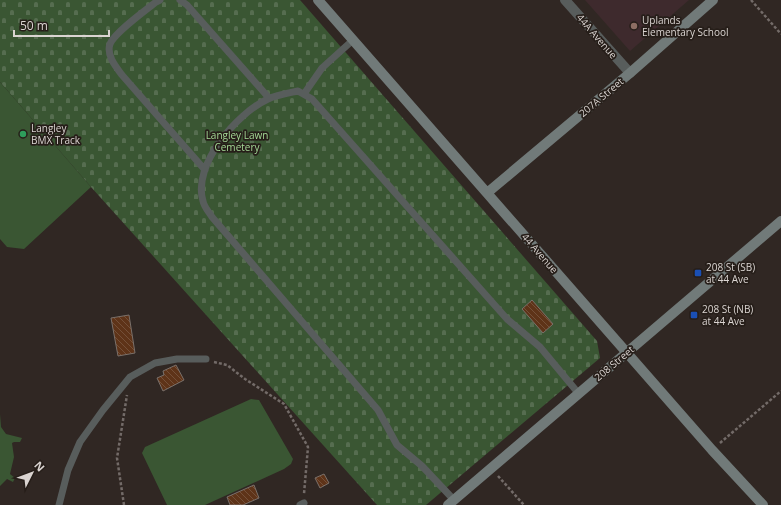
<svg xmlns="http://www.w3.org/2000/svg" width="781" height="505" viewBox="0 0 781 505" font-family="'Open Sans',sans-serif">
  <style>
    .education { fill: #3e2a2d }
    .cemetery { fill: url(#cemetery-stones) }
    .pitch { fill: #3a5633 }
    .building { fill: url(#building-back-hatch); stroke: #7a706a }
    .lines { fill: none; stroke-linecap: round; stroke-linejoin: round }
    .path { stroke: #736b68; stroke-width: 2.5; stroke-dasharray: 3 2; stroke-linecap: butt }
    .lane { stroke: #585d5c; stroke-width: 7 }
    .street { stroke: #585d5c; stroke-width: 10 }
    .secondary { stroke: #717a79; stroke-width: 10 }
    .education-dot { fill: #8d6e63; stroke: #261e19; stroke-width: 1.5 }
    .leisure-dot { fill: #2e9e5b; stroke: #261e19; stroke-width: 1.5 }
    .transit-dot { fill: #1a4fb4; stroke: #261e19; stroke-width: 1.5 }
    .labels { text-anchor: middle; stroke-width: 3.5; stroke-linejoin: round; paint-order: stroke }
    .poi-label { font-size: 10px; fill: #dad4d1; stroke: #261e19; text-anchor: start }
    .street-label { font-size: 10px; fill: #dad4d1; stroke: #261e19 }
    .park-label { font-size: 10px; fill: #a5d997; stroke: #261e19 }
  </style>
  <defs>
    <pattern id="cemetery-stones" width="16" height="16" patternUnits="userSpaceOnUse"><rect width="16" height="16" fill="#3a5633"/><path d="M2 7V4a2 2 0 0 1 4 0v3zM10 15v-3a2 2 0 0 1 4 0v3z" fill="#566d50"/></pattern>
    <pattern id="building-back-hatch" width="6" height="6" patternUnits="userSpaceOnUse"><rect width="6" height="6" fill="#5e3318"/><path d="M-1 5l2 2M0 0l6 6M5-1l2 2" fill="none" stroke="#745039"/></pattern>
  </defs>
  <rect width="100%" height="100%" fill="#302723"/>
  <!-- education -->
  <path class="education" d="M585,0H689L630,51Z"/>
  <!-- cemetery -->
  <path class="cemetery" d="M0,0H300L597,341L600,358L426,505H377L91,187L0,82Z"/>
  <!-- pitch -->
  <path class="pitch" d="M0,82L91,187L24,249L7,247L0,239Z
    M251,399L259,400L293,459L291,464L284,469L205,505H167L142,453L145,447Z
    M0,414L1,427L6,434L22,438L20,442H14L12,443L14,457L10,474L15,478L13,482L7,479L0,486Z"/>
  <!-- building -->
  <path class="building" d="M532,300L553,324L543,333L522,309Z
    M129,315L135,353L118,356L111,318Z
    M176,365L184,380L163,391L157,378L164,375L163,371Z
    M324,474L329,483L320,488L315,478Z
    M254,485L259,498L243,505H230L227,497Z"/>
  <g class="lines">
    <!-- path -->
    <path class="path" d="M751,0L781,34
      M214,362L227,365L245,379L284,404L308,447L304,494
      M720,443L781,391
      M498,476L524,505
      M124,505L117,458L127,395"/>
    <!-- lane -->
    <path class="lane" d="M160,0L156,2C146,10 114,33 110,44C106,55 116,67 122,75L205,170
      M180,0L187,5L269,98
      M304,94L322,68L353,40
      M454,500L422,466L397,445L378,410L212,217C209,212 204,207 203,201C192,165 237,113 268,99C277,95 289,93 298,91L312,99L507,319L540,347L579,394
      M59,505L68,470L80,442L103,410L130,377L155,363L177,359H206
      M300,505L304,503"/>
    <!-- street -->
    <path class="street" d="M565,0L630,73"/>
    <!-- secondary -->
    <path class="secondary" d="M318,0L712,450L763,505
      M487,193L630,73L713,0
      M448,505L781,221"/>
  </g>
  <!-- markers -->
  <circle class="education-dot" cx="634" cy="26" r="4"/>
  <circle class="leisure-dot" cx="23" cy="134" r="4"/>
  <g class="transit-dot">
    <rect x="694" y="269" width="8" height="8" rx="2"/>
    <rect x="690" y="311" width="8" height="8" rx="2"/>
  </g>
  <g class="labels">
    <!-- poi labels -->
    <g class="poi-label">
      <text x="642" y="24">Uplands<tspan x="642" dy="12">Elementary School</tspan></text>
      <text x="31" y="132">Langley<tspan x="31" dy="12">BMX Track</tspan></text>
      <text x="706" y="271">208 St (SB)<tspan x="706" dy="12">at 44 Ave</tspan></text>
      <text x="702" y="313">208 St (NB)<tspan x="702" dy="12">at 44 Ave</tspan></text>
    </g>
    <!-- street labels -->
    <g class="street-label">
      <text transform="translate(597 36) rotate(49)" y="4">44A Avenue</text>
      <text transform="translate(601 97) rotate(-40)" y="4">207A Street</text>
      <text transform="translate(540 253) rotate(49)" y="4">44 Avenue</text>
      <text transform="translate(614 363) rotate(-40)" y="4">208 Street</text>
    </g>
    <!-- park labels -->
    <g class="park-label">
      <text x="237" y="139">Langley Lawn<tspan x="237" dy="12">Cemetery</tspan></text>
    </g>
  </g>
  <!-- north arrow -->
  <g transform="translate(32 473) rotate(48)" stroke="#261e19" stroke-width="3" paint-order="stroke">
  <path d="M0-3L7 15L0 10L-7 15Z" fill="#dad4d1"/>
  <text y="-6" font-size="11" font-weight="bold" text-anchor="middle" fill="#dad4d1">N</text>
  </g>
  <!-- scale -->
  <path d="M14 30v6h95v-6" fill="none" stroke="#dad4d1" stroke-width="2"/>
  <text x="20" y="30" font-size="12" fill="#dad4d1" stroke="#261e19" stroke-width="3" paint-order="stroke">50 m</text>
</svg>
